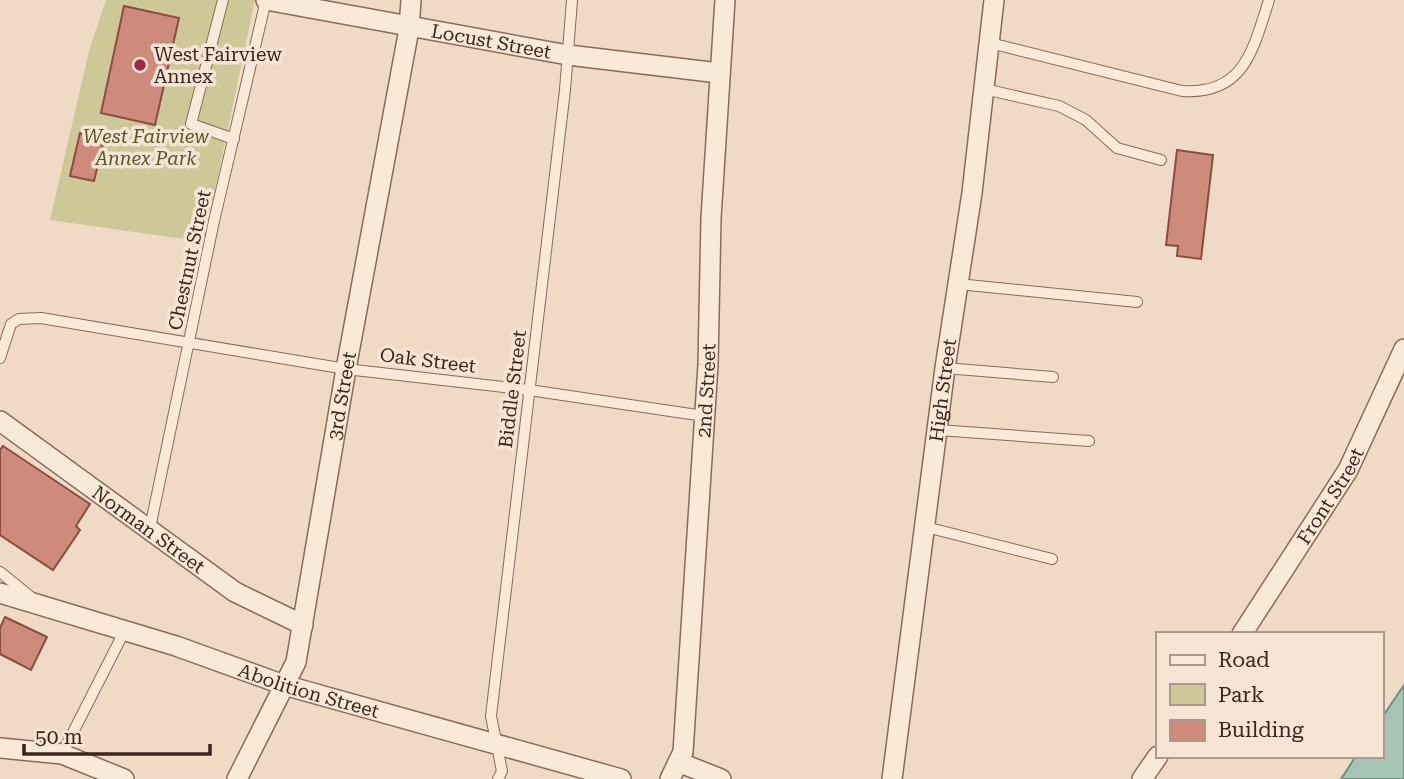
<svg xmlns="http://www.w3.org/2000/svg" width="1404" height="779" viewBox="0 0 1404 779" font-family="'Roboto Serif',serif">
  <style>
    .green { fill: #cec899 }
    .water { fill: #a7c3b4; stroke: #6d9180; stroke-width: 2 }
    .building { fill: #ce8b7b; stroke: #8a4d40; stroke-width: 2 }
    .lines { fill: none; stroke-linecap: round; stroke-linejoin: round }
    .service-casing { stroke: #8b6a5b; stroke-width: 12 }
    .minor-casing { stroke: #8b6a5b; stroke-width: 22 }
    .service { stroke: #f9e9d9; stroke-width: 10 }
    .minor { stroke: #f9e9d9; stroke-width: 19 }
    .poi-dot { fill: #9b2a43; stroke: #f6e5d5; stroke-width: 2.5 }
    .labels { text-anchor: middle; stroke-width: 7; stroke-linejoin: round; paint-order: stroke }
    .street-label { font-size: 19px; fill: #3b261f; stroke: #f6e5d5 }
    .poi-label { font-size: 19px; fill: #3b261f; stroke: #f6e5d5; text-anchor: start }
    .park-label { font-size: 19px; font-style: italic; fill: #565725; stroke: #f6e5d5 }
  </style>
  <rect width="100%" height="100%" fill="#efdac5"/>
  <!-- green -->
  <path class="green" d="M106,0H255L204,242L50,220L89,51Z"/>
  <!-- water -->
  <path class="water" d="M1404,685V779H1341L1356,756H1381V719Z"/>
  <!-- building -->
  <path class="building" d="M124,6L179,18L155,125L101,113Z
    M80,133L104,139L94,181L70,176Z
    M1177,150L1213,155L1201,259L1177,256L1178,246L1166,245Z
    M3,446L90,504L76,526L80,530L53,570L0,535V450Z
    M5,617L47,637L31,670L0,654V628Z"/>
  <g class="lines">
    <defs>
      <path id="service" d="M223,0L191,124L234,139
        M990,43L1182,91C1244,95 1253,50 1269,0
        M984,89L1059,106L1086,120L1117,148L1161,160
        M958,284L1137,302
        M0,358L11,324L19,319L41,318L346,369L529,390L704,416
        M945,368L1053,377
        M938,430L1089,441
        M926,527L1052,559
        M150,528L214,221L266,0
        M0,572L32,598
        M62,754L125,630
        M498,779L502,771L491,716L565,90L572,0"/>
      <g id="minor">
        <path id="s1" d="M266,0L568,55L719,73"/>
        <path id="s2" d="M0,421L235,592L303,625"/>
        <path id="s3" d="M0,593L176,646L284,685L621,779"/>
        <path id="s4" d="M1242,634L1348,470L1404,349"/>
        <path d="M0,748L62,754L124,779"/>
        <path d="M678,762L721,779"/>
        <path id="s5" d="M237,779L296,662L346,369L409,29L411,0"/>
        <path id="s6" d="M670,779L683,752L708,365L711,218L725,0"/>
        <path id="s7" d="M892,779L945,368L972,193L994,0"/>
        <path d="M1142,779L1158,756"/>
      </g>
    </defs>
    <!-- service casing -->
    <use href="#service" class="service-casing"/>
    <!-- minor casing -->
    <use href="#minor" class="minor-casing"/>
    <!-- service -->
    <use href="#service" class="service"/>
    <!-- minor -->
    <use href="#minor" class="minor"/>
  </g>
  <!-- markers -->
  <circle class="poi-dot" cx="140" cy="65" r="7"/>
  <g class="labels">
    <!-- street labels -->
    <g class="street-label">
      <text dy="7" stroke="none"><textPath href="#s1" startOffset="229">Locust Street</textPath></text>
      <text transform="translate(189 260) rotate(-78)" y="7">Chestnut Street</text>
      <text transform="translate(428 360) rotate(7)" y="7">Oak Street</text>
      <text transform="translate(512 389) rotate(-83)" y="7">Biddle Street</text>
      <text dy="7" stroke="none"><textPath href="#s7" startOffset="392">High Street</textPath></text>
      <text dy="7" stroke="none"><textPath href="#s6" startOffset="392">2nd Street</textPath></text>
      <text dy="7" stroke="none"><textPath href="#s5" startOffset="401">3rd Street</textPath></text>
      <text dy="7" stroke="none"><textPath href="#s4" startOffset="164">Front Street</textPath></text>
      <text dy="7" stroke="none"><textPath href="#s2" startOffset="184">Norman Street</textPath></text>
      <text dy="7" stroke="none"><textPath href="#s3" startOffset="324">Abolition Street</textPath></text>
    </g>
    <!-- poi labels -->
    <g class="poi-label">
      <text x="154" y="61">West Fairview<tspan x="154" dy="22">Annex</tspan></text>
    </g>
    <!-- park labels -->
    <g class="park-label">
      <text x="146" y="143">West Fairview<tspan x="146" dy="22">Annex Park</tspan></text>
    </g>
  </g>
  <!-- legend -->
  <rect x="1156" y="632" width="228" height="126" fill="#f6e5d5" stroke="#ab998c" stroke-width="2"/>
  <rect x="1170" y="655" width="35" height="10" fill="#f9e9d9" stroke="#ab998c" stroke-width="2"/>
  <text x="1218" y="667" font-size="21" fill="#3b261f">Road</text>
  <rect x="1170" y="684" width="35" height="21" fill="#cec899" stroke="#ab998c" stroke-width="2"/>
  <text x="1218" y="702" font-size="21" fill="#3b261f">Park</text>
  <rect x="1170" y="720" width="35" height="21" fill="#ce8b7b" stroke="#ab998c" stroke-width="2"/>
  <text x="1218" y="737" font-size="21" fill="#3b261f">Building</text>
  <!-- scale -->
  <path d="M24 744v10h186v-10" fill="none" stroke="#3b261f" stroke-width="3.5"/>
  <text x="35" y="744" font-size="21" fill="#3b261f" stroke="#f6e5d5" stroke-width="5" paint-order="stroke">50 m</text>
</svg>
